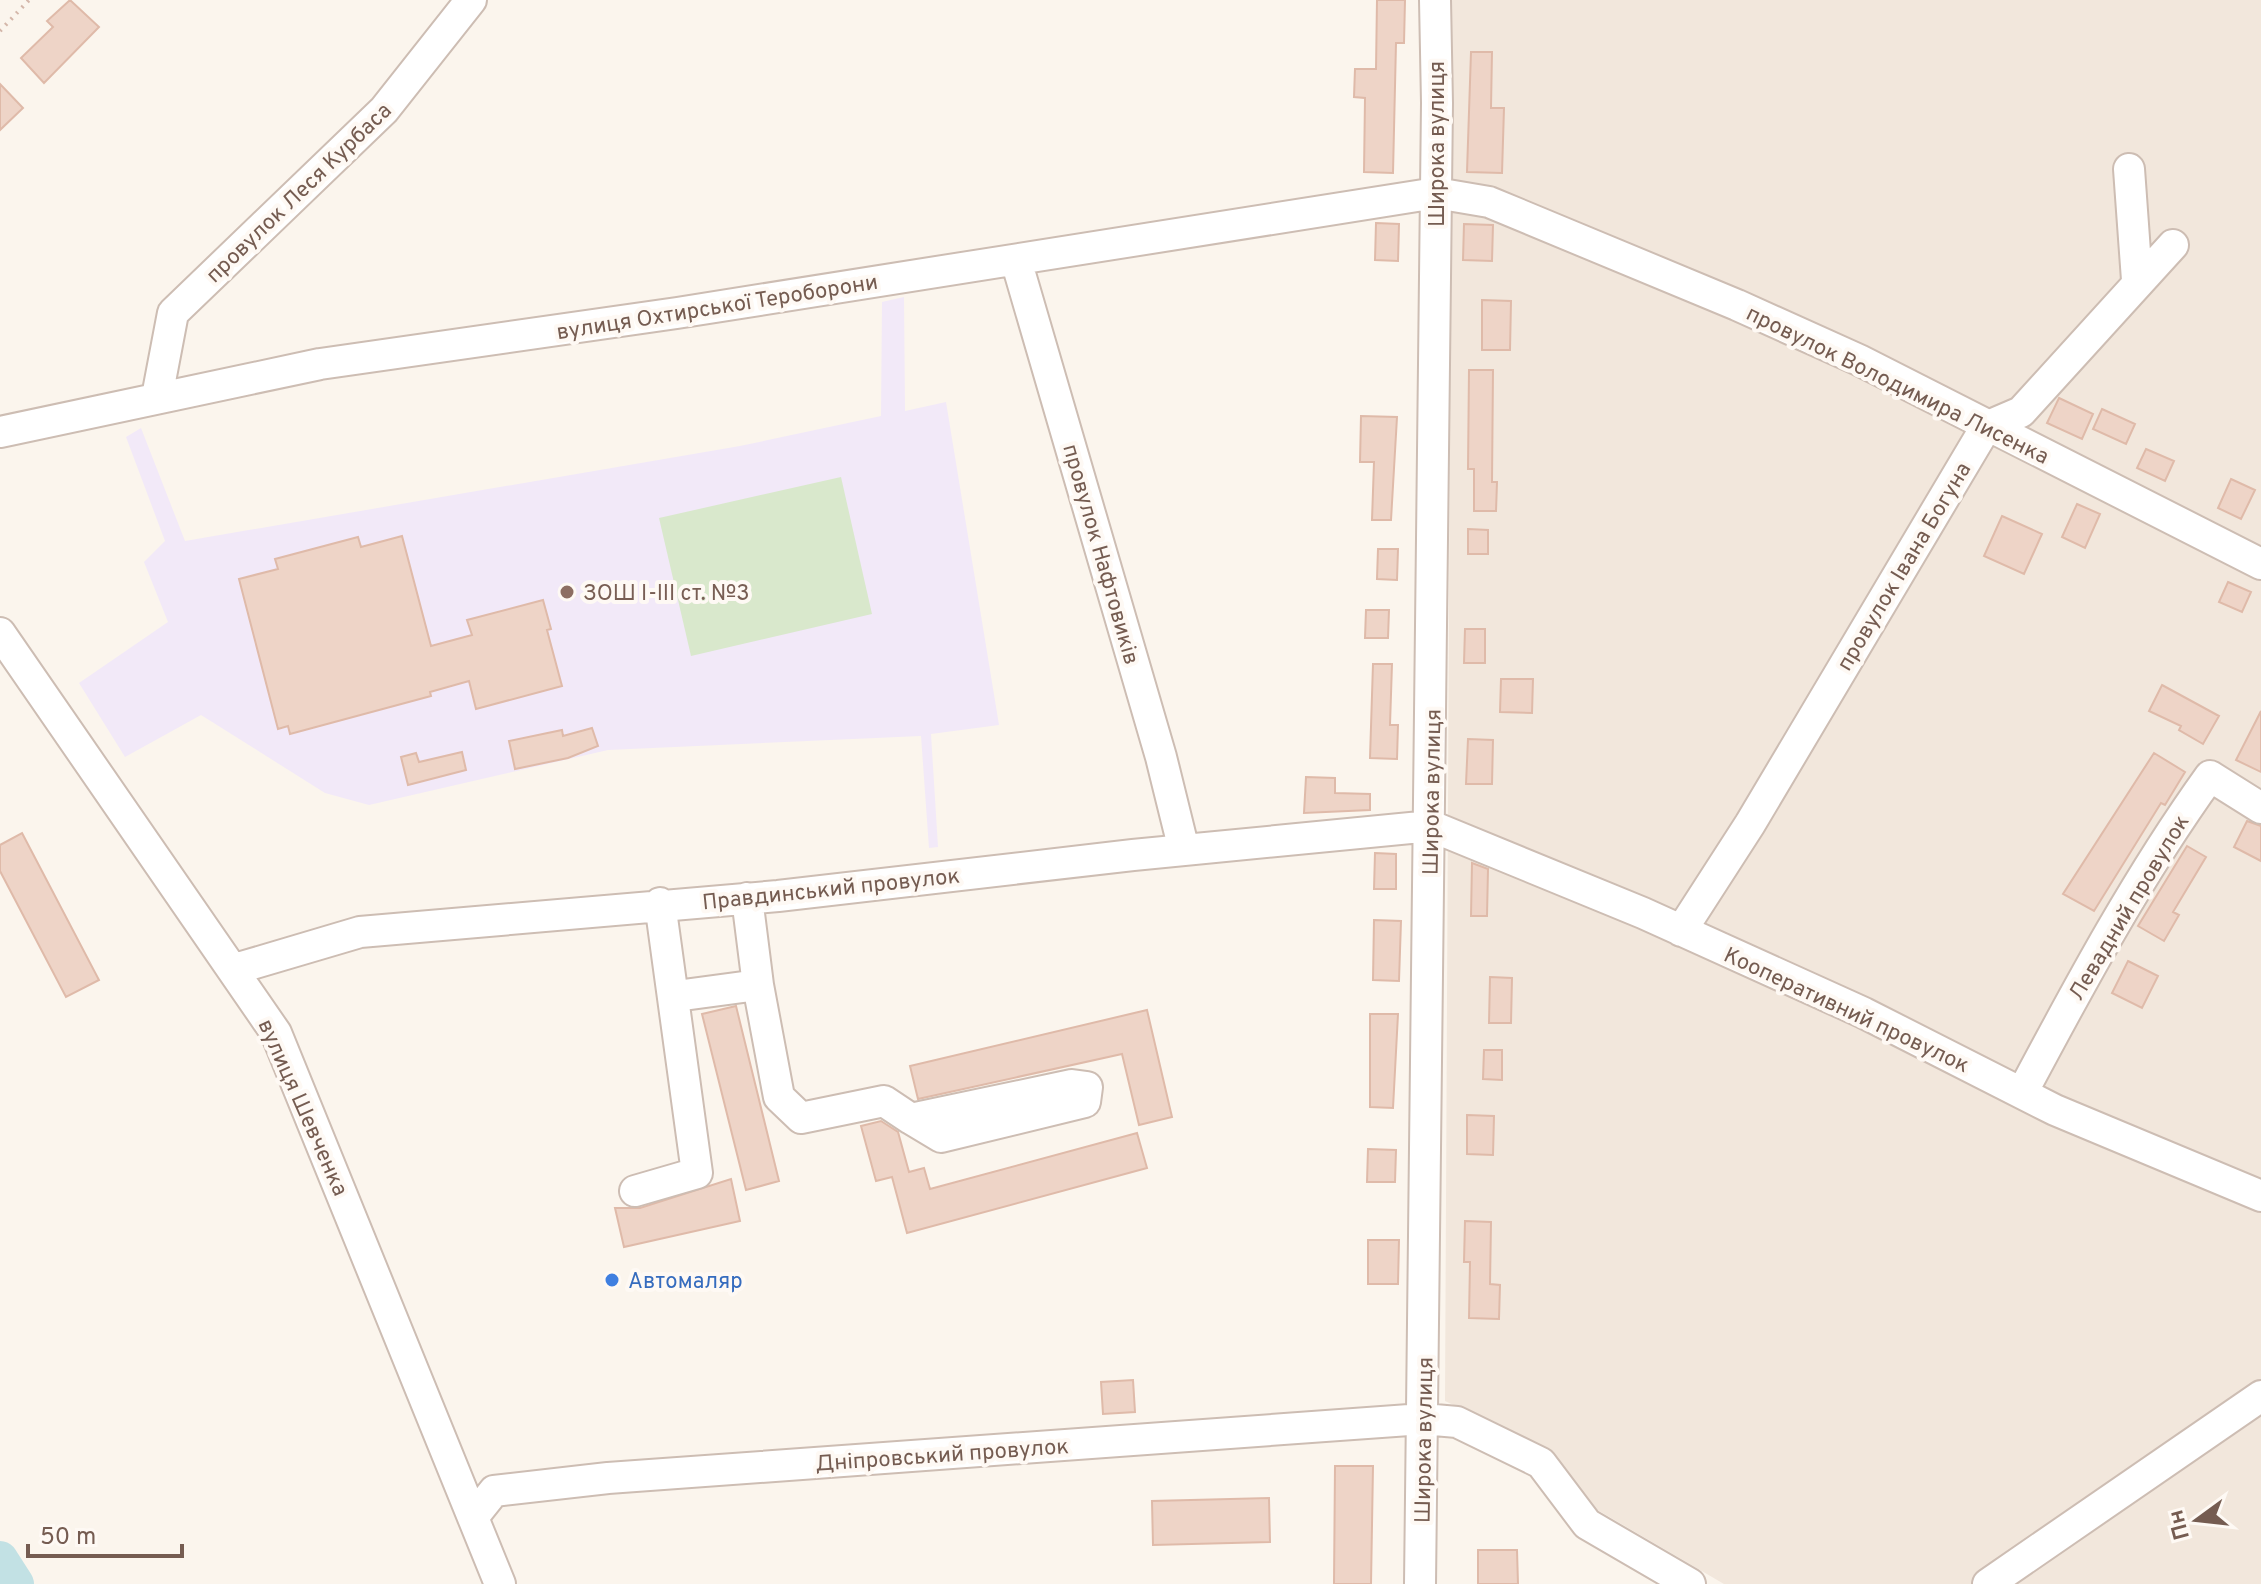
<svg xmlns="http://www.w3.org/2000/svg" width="2261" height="1584" viewBox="0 0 2261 1584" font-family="Overpass,sans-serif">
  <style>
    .residential { fill: #f2e7dc }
    .education { fill: #f2e9f8 }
    .green { fill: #d9e8cc }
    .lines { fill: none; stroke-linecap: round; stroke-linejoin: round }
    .river { stroke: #c2e1e4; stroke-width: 36 }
    .building { fill: #eed4c7; stroke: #dfbaa9; stroke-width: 2 }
    .minor-casing { stroke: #cdbdb3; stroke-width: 34 }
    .path { stroke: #d4b7aa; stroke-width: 4; stroke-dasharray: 2 6; stroke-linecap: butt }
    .minor { stroke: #fff; stroke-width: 30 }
    .education-dot { fill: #8d6e63; stroke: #fef9f4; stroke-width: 3 }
    .shop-dot { fill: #3f7fe0; stroke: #fef9f4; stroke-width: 3 }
    .labels { text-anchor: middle; stroke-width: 8; stroke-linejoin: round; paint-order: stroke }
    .street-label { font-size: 22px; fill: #755c51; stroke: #fef9f4 }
    .education-label { font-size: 22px; fill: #785e54; stroke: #fef9f4; text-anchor: start }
    .shop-label { font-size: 22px; fill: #366cbe; stroke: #fef9f4; text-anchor: start }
  </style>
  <rect width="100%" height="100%" fill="#fbf5ed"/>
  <!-- residential -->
  <path class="residential" d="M1452,0H2261V1584H1724L1594,1508L1550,1450L1445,1401Z"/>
  <!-- education -->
  <path class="education" d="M904,297L905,411L946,402L999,725L931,734L938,847L929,848L921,736L608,750L369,805L325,793L201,715L125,757L79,683L168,622L144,562L165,541L126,437L141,428L185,541L740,446L881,416L882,302Z"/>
  <!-- green -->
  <path class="green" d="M841,477L872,614L691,656L659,518Z"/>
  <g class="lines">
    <!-- river -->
    <path class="river" d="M0,1559L16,1584"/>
  </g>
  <!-- building -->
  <path class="building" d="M70,0L99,27L44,83L21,58L53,27L47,21Z
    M1377,0H1405L1404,43H1396L1393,173L1364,172L1365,98L1354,97L1355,69H1376Z
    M1471,52H1492L1491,108H1504L1502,173L1467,172Z
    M0,84L23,108L0,130Z
    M1376,223L1399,224L1398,261L1375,260Z
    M1464,224L1493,225L1492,261L1463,260Z
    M1482,300L1511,301L1510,350H1482Z
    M1469,370H1493L1492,482H1497L1496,511H1474V469H1468Z
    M2059,398L2093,414L2082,439L2047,423Z
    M2102,409L2135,424L2126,444L2093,429Z
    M1361,416L1397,417L1391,520H1372L1374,462H1360Z
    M2146,449L2174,461L2165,481L2137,468Z
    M2231,479L2255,490L2241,519L2218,508Z
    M2077,504L2100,514L2085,548L2062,537Z
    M2002,516L2042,534L2024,574L1984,556Z
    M1468,529L1488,530V554H1468Z
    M402,536L431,646L472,635L467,620L543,600L551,629L547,630L562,686L476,709L469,681L430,692L431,696L290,734L288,726L278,729L239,579L278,569L275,559L358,537L361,547Z
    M1378,549H1398L1397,580L1377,579Z
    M2228,582L2251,592L2242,612L2219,602Z
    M1366,610H1389L1388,638H1365Z
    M1465,629H1485V663H1464Z
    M1373,664H1392L1390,725H1398L1397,759L1370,758Z
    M1501,679H1533L1532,713L1500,712Z
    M2162,685L2219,716L2203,744L2179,730L2181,726L2149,711Z
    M2261,711V772L2236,760Z
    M592,728L598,746L568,758L515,769L509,741L562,730L563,736Z
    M1468,739L1493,740L1492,784H1466Z
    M462,752L466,770L408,785L401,757L416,753L419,762Z
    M2154,753L2185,772L2165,805L2161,803L2094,911L2063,894Z
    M1306,777L1335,778V793L1370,794V810L1304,813Z
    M2247,821L2261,826V861L2234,847Z
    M22,833L99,980L66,997L0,871V845Z
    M2187,846L2206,857L2173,912L2179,915L2164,941L2138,926Z
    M1375,853L1396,854V889H1374Z
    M1472,863L1488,869L1487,916H1471Z
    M1374,920L1401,921L1399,981L1373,980Z
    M2128,961L2158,976L2142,1008L2112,993Z
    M1490,977L1512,978L1511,1023H1489Z
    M736,1006L779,1181L746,1190L702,1014Z
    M1147,1010L1172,1117L1139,1125L1122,1054L918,1099L910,1066Z
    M1370,1014H1398L1393,1108L1370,1107Z
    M1484,1050H1502V1080L1483,1079Z
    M1467,1115L1494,1116L1493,1155L1467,1154Z
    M881,1121L898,1132L909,1172L924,1168L930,1189L1137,1133L1147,1168L907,1233L892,1177L876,1181L861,1126Z
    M1368,1149L1396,1150L1395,1182H1367Z
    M731,1179L740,1221L624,1247L615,1208H640Z
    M1465,1221L1491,1222L1490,1284L1500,1285L1499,1319L1469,1318L1470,1262H1464Z
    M1368,1240H1399L1398,1284H1368Z
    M1133,1380L1135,1412L1103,1414L1101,1382Z
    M1335,1466H1373L1371,1584H1334Z
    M1269,1498L1270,1542L1153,1545L1152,1501Z
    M1478,1550H1517L1518,1584H1478Z"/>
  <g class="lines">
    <defs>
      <path id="minor" d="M2129,169L2137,280
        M1016,260L1161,757L1184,850
        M157,397L173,313L384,110L471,0
        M0,432L320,364L677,313L1436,193L1489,202L1737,305L1859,360L2261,564
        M0,633L276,1033L500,1584
        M747,898L758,985
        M1681,931L1750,824L1986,427L2021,412L2173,245
        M235,969L360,932L778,896L1133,855L1431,826L1643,913L1864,1013L2055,1110L2261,1196
        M676,996L758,985L779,1097L801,1118L884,1101L911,1119L1072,1085L1087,1087L1085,1102L941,1137L911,1119
        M2022,1093C2080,984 2138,876 2210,776L2261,808
        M635,1191L697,1173L660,903
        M474,1516L494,1491L608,1478L1423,1419L1457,1422L1541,1463L1587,1524L1690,1584
        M1420,1584L1437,103L1435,0
        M1988,1584L2261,1396"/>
    </defs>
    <!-- minor casing -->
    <use href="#minor" class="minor-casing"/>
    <!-- path -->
    <path class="path" d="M0,31L29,0"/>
    <!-- minor -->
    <use href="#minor" class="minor"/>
  </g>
  <!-- markers -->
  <circle class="education-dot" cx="567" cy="592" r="8"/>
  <circle class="shop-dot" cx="612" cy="1280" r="8"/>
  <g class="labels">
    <!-- street labels -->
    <g class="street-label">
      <text transform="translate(1436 144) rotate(-90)" y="8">Широка вулиця</text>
      <text transform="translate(298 192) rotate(-44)" y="8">провулок Леся Курбаса</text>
      <text transform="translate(717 306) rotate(-9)" y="8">вулиця Охтирської Тероборони</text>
      <text transform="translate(1898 384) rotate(26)" y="8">провулок Володимира Лисенка</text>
      <text transform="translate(1102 554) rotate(74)" y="8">провулок Нафтовиків</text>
      <text transform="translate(1903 566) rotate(-59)" y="8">провулок Івана Богуна</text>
      <text transform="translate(1431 792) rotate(-89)" y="8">Широка вулиця</text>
      <text transform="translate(831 888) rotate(-6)" y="8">Правдинський провулок</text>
      <text transform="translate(2128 907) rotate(-59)" y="8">Левадний провулок</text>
      <text transform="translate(1847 1009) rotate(25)" y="8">Кооперативний провулок</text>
      <text transform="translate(304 1107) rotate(66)" y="8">вулиця Шевченка</text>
      <text transform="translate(1423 1440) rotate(-89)" y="8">Широка вулиця</text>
      <text transform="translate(942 1454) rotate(-4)" y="8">Дніпровський провулок</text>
    </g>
    <!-- education labels -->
    <g class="education-label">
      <text x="583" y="600">ЗОШ І-ІІІ ст. №3</text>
    </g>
    <!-- shop labels -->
    <g class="shop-label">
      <text x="628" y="1288">Автомаляр</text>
    </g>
  </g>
  <!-- north arrow -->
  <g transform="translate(2197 1520) rotate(255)" stroke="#fef9f4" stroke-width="6" paint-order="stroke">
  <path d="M0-6L14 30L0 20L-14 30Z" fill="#755c51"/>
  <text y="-12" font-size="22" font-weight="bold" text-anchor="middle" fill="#755c51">Пн</text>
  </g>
  <!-- scale -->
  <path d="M28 1544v12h154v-12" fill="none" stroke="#755c51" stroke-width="4"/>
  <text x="40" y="1544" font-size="24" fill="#755c51" stroke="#fef9f4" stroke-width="6" paint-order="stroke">50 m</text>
</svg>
